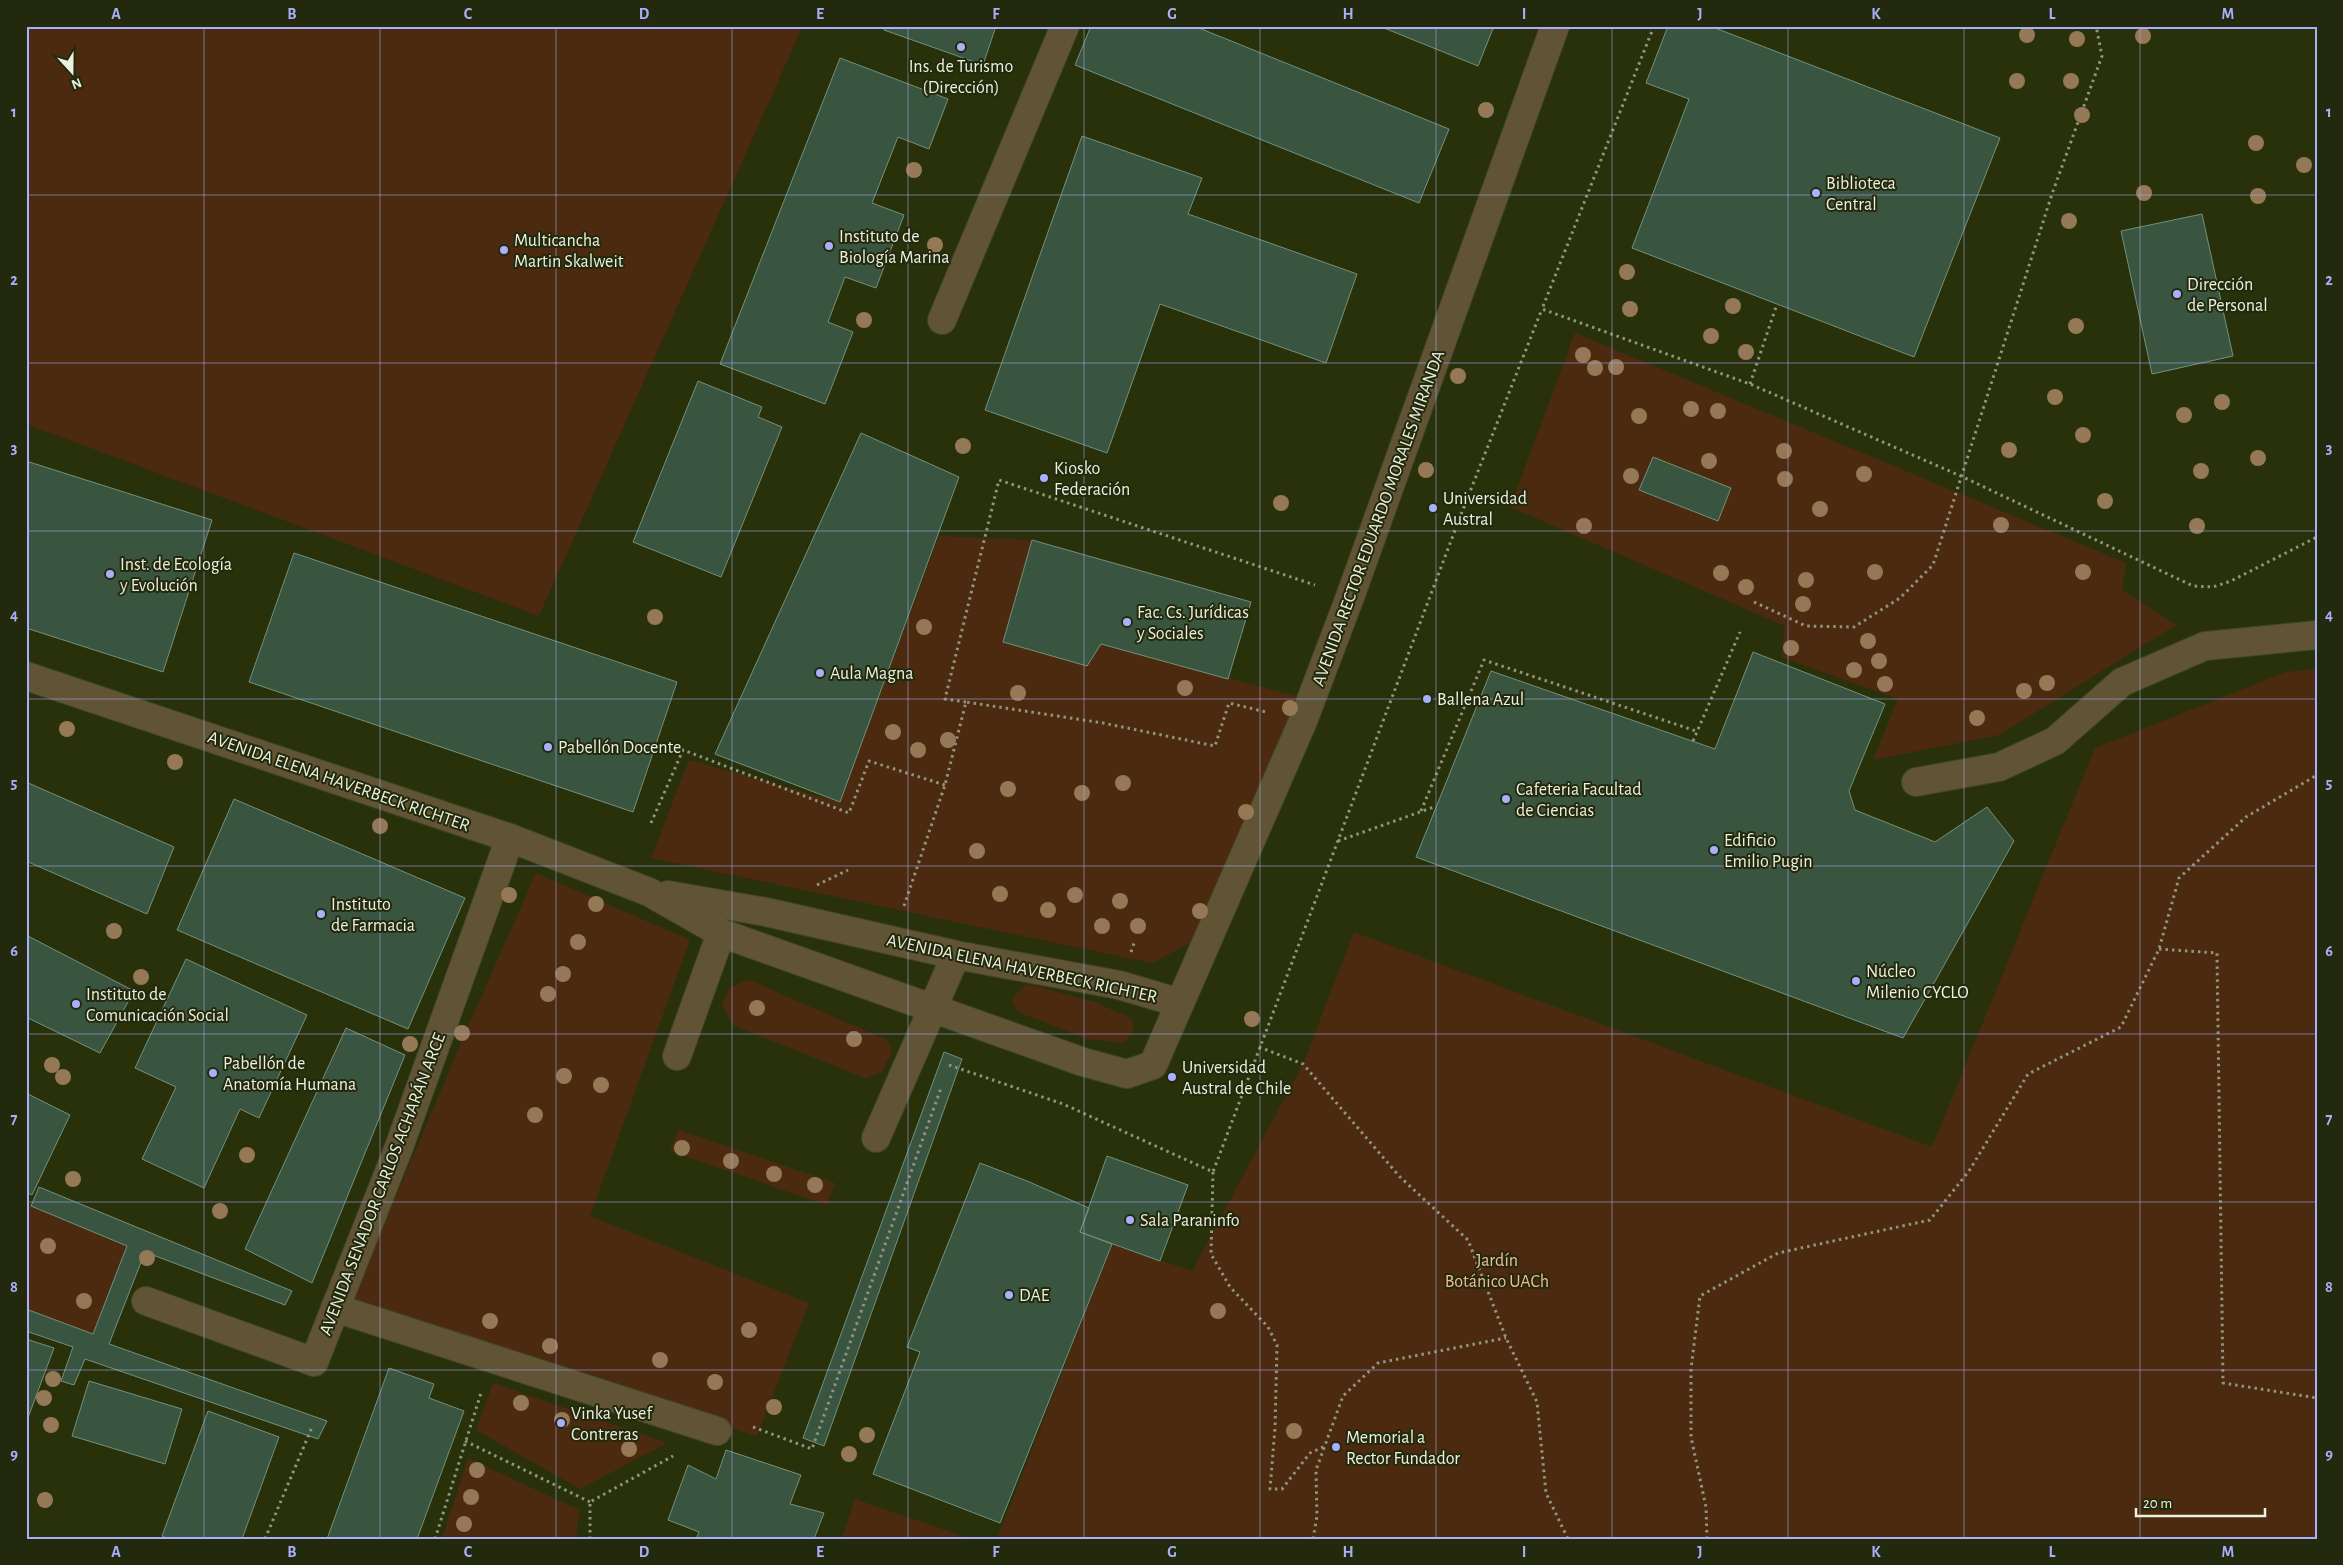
<svg xmlns="http://www.w3.org/2000/svg" width="2343" height="1565" viewBox="0 0 2343 1565" font-family="'Alegreya Sans',sans-serif">
  <style>
    .built { fill: #29310b }
    .green { fill: #4c2a10 }
    .building { fill: #395540; stroke: #73917a }
    .lines { fill: none; stroke-linecap: round; stroke-linejoin: round }
    .minor-casing { stroke: #3f452a; stroke-width: 30 }
    .path { stroke: #90957f; stroke-width: 3; stroke-dasharray: 2.5 4; stroke-linecap: butt }
    .minor { stroke: #605435; stroke-width: 28 }
    .tree { fill: #957957 }
    .grid { fill: none; stroke: #aaaffb; stroke-width: 1; stroke-opacity: 0.55 }
    .poi-dot { fill: #aaaffb; stroke: #23290c; stroke-width: 2 }
    .labels { text-anchor: middle; stroke-width: 4; stroke-linejoin: round; paint-order: stroke }
    .poi-label { font-size: 18px; fill: #ebf0df; stroke: #23290c; text-anchor: start }
    .street-label { font-size: 18px; fill: #ebf0df; stroke: #23290c }
    .park-label { font-size: 18px; fill: #f3bb94; stroke: #23290c }
    .neatline { fill: none; stroke: #aaaffb; stroke-width: 2 }
    .grid-label { font-size: 16px; text-anchor: middle; font-weight: bold; fill: #aaaffb }
  </style>
  <rect width="100%" height="100%" fill="#23290c"/>
  <!-- built -->
  <path class="built" d="M803,26H2317V1539H26V424L539,616Z"/>
  <!-- green -->
  <path class="green" d="M26,26H803L539,616L26,424Z
    M1575,333L2126,563L2122,590L2176,625L1999,735L1873,760L1898,699L1781,657L1785,626L1510,507Z
    M939,536L1032,540L1003,642L1087,666L1101,644L1303,698L1196,940L1152,963L651,858L689,760L840,802Z
    M2317,669V1539H997L1112,1244L1192,1271L1303,1064L1354,932L1932,1147L2095,748L2286,672Z
    M536,873L690,940L590,1216L809,1303L757,1436L351,1303L464,1036Z
    M749,980L887,1040L892,1051L882,1072L865,1078L733,1025L722,1004L730,987Z
    M1027,984L1095,1002L1132,1019L1133,1032L1123,1043L1087,1039L1018,1012L1012,1002L1016,994Z
    M678,1130L835,1183L827,1205L670,1151Z
    M26,1203L127,1246L93,1334L26,1309Z
    M493,1383L667,1443L580,1489L476,1430Z
    M468,1458L579,1510L576,1539H442Z
    M855,1499L971,1539H842Z"/>
  <!-- building -->
  <path class="building" d="M885,26H996L983,65L884,30Z
    M1091,26H1194L1449,129L1419,203L1075,65Z
    M1379,26H1494L1478,66Z
    M1668,26H1710L2000,138L1914,357L1632,248L1689,99L1646,83Z
    M840,58L948,99L929,149L898,137L872,203L904,215L876,288L845,277L828,322L853,332L825,404L720,364Z
    M1082,136L1202,178L1188,214L1357,274L1326,363L1160,304L1107,453L985,410Z
    M2202,214L2233,356L2152,374L2121,231Z
    M698,381L762,407L758,417L782,427L721,577L633,542Z
    M861,433L959,477L840,802L715,754Z
    M1653,457L1731,488L1718,521L1639,490Z
    M26,461L212,520L163,672L26,628Z
    M1032,540L1251,602L1228,679L1101,644L1087,666L1003,642Z
    M294,553L677,682L633,812L249,682Z
    M1753,652L1885,704L1849,791L1855,810L1935,842L1987,807L2014,841L1903,1038L1416,857L1491,671L1715,749Z
    M26,782L174,847L147,914L26,861Z
    M234,799L465,898L408,1029L177,930Z
    M26,935L134,991L100,1053L26,1017Z
    M186,959L307,1015L259,1118L240,1109L204,1188L142,1159L176,1087L135,1068Z
    M346,1028L405,1055L312,1283L245,1249Z
    M944,1052L962,1059L824,1446L803,1438Z
    M26,1093L70,1115L32,1195L26,1192Z
    M1107,1156L1188,1185L1160,1261L1080,1232Z
    M980,1163L1027,1181L1089,1208L1080,1232L1112,1244L1000,1523L873,1474L920,1352L907,1347Z
    M39,1187L292,1291L285,1305L145,1252L109,1344L327,1421L318,1439L85,1359L74,1385L61,1381L73,1347L26,1331V1309L93,1334L127,1246L31,1206Z
    M26,1339L54,1348L26,1423Z
    M389,1368L434,1384L429,1398L464,1411L417,1539H327Z
    M89,1381L182,1409L165,1464L72,1436Z
    M208,1411L279,1437L242,1539H169L162,1536Z
    M726,1450L801,1475L790,1504L824,1513L814,1539H696L699,1532L668,1520L688,1465L716,1479Z"/>
  <g class="lines">
    <defs>
      <path id="minor" d="M942,320L1065,26
        M26,676L510,838L649,892L721,933L1083,1062L1127,1074L1153,1065L1303,721L1350,597L1555,26
        M1916,782L1999,767L2055,741L2122,682L2205,646L2317,635
        M668,895L766,912L956,955L1119,985L1180,1003
        M677,1056L721,933
        M876,1138L956,955
        M146,1301L314,1362L399,1147L510,838
        M335,1308L717,1431"/>
    </defs>
    <!-- minor casing -->
    <use href="#minor" class="minor-casing"/>
    <!-- path -->
    <path class="path" d="M1654,26L1542,309L1750,384L1963,477L2193,586L2213,587L2231,581L2317,537
      M1750,384L1777,304
      M1754,602L1806,626L1854,627L1900,598L1933,565L2052,194L2102,56L2096,26
      M966,702L945,699L999,480L1315,585
      M1693,741L1740,632
      M1421,811L1484,660L1696,731
      M651,823L683,750L849,813L869,761L945,785
      M1338,841L1434,807
      M817,885L848,870
      M904,906L945,785L966,702L1103,723L1215,746L1229,703L1266,712
      M2159,949L2217,953L2223,1383L2317,1398
      M1131,952L1135,940
      M1259,1047L1303,1064L1400,1177L1468,1240L1506,1338L1537,1402L1546,1493L1568,1539
      M949,1065L1063,1104L1213,1172L1460,517L1542,309
      M1213,1172L1211,1254L1230,1287L1268,1327L1277,1345L1275,1428L1270,1489H1282L1310,1453L1325,1446
      M753,1427L812,1449L941,1088
      M465,1441L590,1502
      M265,1539L312,1427
      M435,1539L481,1393
      M590,1539V1502L673,1456
      M1313,1539L1317,1516L1316,1470L1343,1396L1378,1363L1506,1338
      M1707,1539L1706,1507L1691,1437V1369L1700,1296L1778,1253L1930,1220L1969,1171L2028,1074L2121,1027L2159,949L2179,878L2246,817L2317,775"/>
    <!-- minor -->
    <use href="#minor" class="minor"/>
  </g>
  <!-- trees -->
  <g class="tree">
    <circle cx="2027" cy="35" r="8"/>
    <circle cx="2143" cy="36" r="8"/>
    <circle cx="2077" cy="39" r="8"/>
    <circle cx="2017" cy="81" r="8"/>
    <circle cx="2071" cy="81" r="8"/>
    <circle cx="1486" cy="110" r="8"/>
    <circle cx="2082" cy="115" r="8"/>
    <circle cx="2256" cy="143" r="8"/>
    <circle cx="2304" cy="165" r="8"/>
    <circle cx="914" cy="170" r="8"/>
    <circle cx="2144" cy="193" r="8"/>
    <circle cx="2258" cy="196" r="8"/>
    <circle cx="2069" cy="221" r="8"/>
    <circle cx="935" cy="245" r="8"/>
    <circle cx="1627" cy="272" r="8"/>
    <circle cx="1733" cy="306" r="8"/>
    <circle cx="1630" cy="309" r="8"/>
    <circle cx="864" cy="320" r="8"/>
    <circle cx="2076" cy="326" r="8"/>
    <circle cx="1711" cy="336" r="8"/>
    <circle cx="1746" cy="352" r="8"/>
    <circle cx="1583" cy="355" r="8"/>
    <circle cx="1616" cy="367" r="8"/>
    <circle cx="1595" cy="368" r="8"/>
    <circle cx="1458" cy="376" r="8"/>
    <circle cx="2055" cy="397" r="8"/>
    <circle cx="2222" cy="402" r="8"/>
    <circle cx="1691" cy="409" r="8"/>
    <circle cx="1718" cy="411" r="8"/>
    <circle cx="2184" cy="415" r="8"/>
    <circle cx="1639" cy="416" r="8"/>
    <circle cx="2083" cy="435" r="8"/>
    <circle cx="963" cy="446" r="8"/>
    <circle cx="2009" cy="450" r="8"/>
    <circle cx="1784" cy="451" r="8"/>
    <circle cx="2258" cy="458" r="8"/>
    <circle cx="1709" cy="461" r="8"/>
    <circle cx="1426" cy="470" r="8"/>
    <circle cx="2201" cy="471" r="8"/>
    <circle cx="1864" cy="474" r="8"/>
    <circle cx="1631" cy="476" r="8"/>
    <circle cx="1785" cy="479" r="8"/>
    <circle cx="2105" cy="501" r="8"/>
    <circle cx="1281" cy="503" r="8"/>
    <circle cx="1820" cy="509" r="8"/>
    <circle cx="2001" cy="525" r="8"/>
    <circle cx="1584" cy="526" r="8"/>
    <circle cx="2197" cy="526" r="8"/>
    <circle cx="1875" cy="572" r="8"/>
    <circle cx="2083" cy="572" r="8"/>
    <circle cx="1721" cy="573" r="8"/>
    <circle cx="1806" cy="580" r="8"/>
    <circle cx="1746" cy="587" r="8"/>
    <circle cx="1803" cy="604" r="8"/>
    <circle cx="655" cy="617" r="8"/>
    <circle cx="924" cy="627" r="8"/>
    <circle cx="1868" cy="641" r="8"/>
    <circle cx="1791" cy="648" r="8"/>
    <circle cx="1879" cy="661" r="8"/>
    <circle cx="1854" cy="670" r="8"/>
    <circle cx="2047" cy="683" r="8"/>
    <circle cx="1885" cy="684" r="8"/>
    <circle cx="1185" cy="688" r="8"/>
    <circle cx="2024" cy="691" r="8"/>
    <circle cx="1018" cy="693" r="8"/>
    <circle cx="1290" cy="708" r="8"/>
    <circle cx="1977" cy="718" r="8"/>
    <circle cx="67" cy="729" r="8"/>
    <circle cx="893" cy="732" r="8"/>
    <circle cx="948" cy="740" r="8"/>
    <circle cx="918" cy="750" r="8"/>
    <circle cx="175" cy="762" r="8"/>
    <circle cx="1123" cy="783" r="8"/>
    <circle cx="1008" cy="789" r="8"/>
    <circle cx="1082" cy="793" r="8"/>
    <circle cx="1246" cy="812" r="8"/>
    <circle cx="380" cy="826" r="8"/>
    <circle cx="977" cy="851" r="8"/>
    <circle cx="1000" cy="894" r="8"/>
    <circle cx="509" cy="895" r="8"/>
    <circle cx="1075" cy="895" r="8"/>
    <circle cx="1120" cy="901" r="8"/>
    <circle cx="596" cy="904" r="8"/>
    <circle cx="1048" cy="910" r="8"/>
    <circle cx="1200" cy="911" r="8"/>
    <circle cx="1102" cy="926" r="8"/>
    <circle cx="1138" cy="926" r="8"/>
    <circle cx="114" cy="931" r="8"/>
    <circle cx="578" cy="942" r="8"/>
    <circle cx="563" cy="974" r="8"/>
    <circle cx="141" cy="977" r="8"/>
    <circle cx="548" cy="994" r="8"/>
    <circle cx="757" cy="1008" r="8"/>
    <circle cx="1252" cy="1019" r="8"/>
    <circle cx="462" cy="1033" r="8"/>
    <circle cx="854" cy="1039" r="8"/>
    <circle cx="410" cy="1044" r="8"/>
    <circle cx="52" cy="1065" r="8"/>
    <circle cx="564" cy="1076" r="8"/>
    <circle cx="63" cy="1077" r="8"/>
    <circle cx="601" cy="1085" r="8"/>
    <circle cx="535" cy="1115" r="8"/>
    <circle cx="682" cy="1148" r="8"/>
    <circle cx="247" cy="1155" r="8"/>
    <circle cx="731" cy="1161" r="8"/>
    <circle cx="774" cy="1174" r="8"/>
    <circle cx="73" cy="1179" r="8"/>
    <circle cx="815" cy="1185" r="8"/>
    <circle cx="220" cy="1211" r="8"/>
    <circle cx="48" cy="1246" r="8"/>
    <circle cx="147" cy="1258" r="8"/>
    <circle cx="84" cy="1301" r="8"/>
    <circle cx="1218" cy="1311" r="8"/>
    <circle cx="490" cy="1321" r="8"/>
    <circle cx="749" cy="1330" r="8"/>
    <circle cx="550" cy="1346" r="8"/>
    <circle cx="660" cy="1360" r="8"/>
    <circle cx="53" cy="1379" r="8"/>
    <circle cx="715" cy="1382" r="8"/>
    <circle cx="44" cy="1398" r="8"/>
    <circle cx="521" cy="1403" r="8"/>
    <circle cx="774" cy="1407" r="8"/>
    <circle cx="562" cy="1420" r="8"/>
    <circle cx="51" cy="1425" r="8"/>
    <circle cx="1294" cy="1431" r="8"/>
    <circle cx="867" cy="1435" r="8"/>
    <circle cx="629" cy="1449" r="8"/>
    <circle cx="849" cy="1454" r="8"/>
    <circle cx="477" cy="1470" r="8"/>
    <circle cx="471" cy="1497" r="8"/>
    <circle cx="45" cy="1500" r="8"/>
    <circle cx="464" cy="1524" r="8"/>
  </g>
  <!-- grid -->
  <path class="grid" d="M204,26V1539M380,26V1539M556,26V1539M732,26V1539M908,26V1539M1084,26V1539M1260,26V1539M1436,26V1539M1612,26V1539M1788,26V1539M1964,26V1539M2140,26V1539M26,195H2317M26,363H2317M26,531H2317M26,699H2317M26,866H2317M26,1034H2317M26,1202H2317M26,1370H2317"/>
  <!-- markers -->
  <g class="poi-dot">
    <circle cx="961" cy="47" r="5"/>
    <circle cx="1816" cy="193" r="5"/>
    <circle cx="829" cy="246" r="5"/>
    <circle cx="504" cy="250" r="5"/>
    <circle cx="2177" cy="294" r="5"/>
    <circle cx="1044" cy="478" r="5"/>
    <circle cx="1433" cy="508" r="5"/>
    <circle cx="110" cy="574" r="5"/>
    <circle cx="1127" cy="622" r="5"/>
    <circle cx="820" cy="673" r="5"/>
    <circle cx="1427" cy="699" r="5"/>
    <circle cx="548" cy="747" r="5"/>
    <circle cx="1506" cy="799" r="5"/>
    <circle cx="1714" cy="850" r="5"/>
    <circle cx="321" cy="914" r="5"/>
    <circle cx="1856" cy="981" r="5"/>
    <circle cx="76" cy="1004" r="5"/>
    <circle cx="213" cy="1073" r="5"/>
    <circle cx="1172" cy="1077" r="5"/>
    <circle cx="1130" cy="1220" r="5"/>
    <circle cx="1009" cy="1295" r="5"/>
    <circle cx="561" cy="1423" r="5"/>
    <circle cx="1336" cy="1447" r="5"/>
  </g>
  <g class="labels">
    <!-- poi labels -->
    <g class="poi-label">
      <text x="961" y="72" text-anchor="middle">Ins. de Turismo<tspan x="961" dy="21">(Dirección)</tspan></text>
      <text x="1826" y="189">Biblioteca<tspan x="1826" dy="21">Central</tspan></text>
      <text x="839" y="242">Instituto de<tspan x="839" dy="21">Biología Marina</tspan></text>
      <text x="514" y="246">Multicancha<tspan x="514" dy="21">Martin Skalweit</tspan></text>
      <text x="2187" y="290">Dirección<tspan x="2187" dy="21">de Personal</tspan></text>
      <text x="1054" y="474">Kiosko<tspan x="1054" dy="21">Federación</tspan></text>
      <text x="1443" y="504">Universidad<tspan x="1443" dy="21">Austral</tspan></text>
      <text x="120" y="570">Inst. de Ecología<tspan x="120" dy="21">y Evolución</tspan></text>
      <text x="1137" y="618">Fac. Cs. Jurídicas<tspan x="1137" dy="21">y Sociales</tspan></text>
      <text x="830" y="679">Aula Magna</text>
      <text x="1437" y="705">Ballena Azul</text>
      <text x="558" y="753">Pabellón Docente</text>
      <text x="1516" y="795">Cafeteria Facultad<tspan x="1516" dy="21">de Ciencias</tspan></text>
      <text x="1724" y="846">Edificio<tspan x="1724" dy="21">Emilio Pugin</tspan></text>
      <text x="331" y="910">Instituto<tspan x="331" dy="21">de Farmacia</tspan></text>
      <text x="1866" y="977">Núcleo<tspan x="1866" dy="21">Milenio CYCLO</tspan></text>
      <text x="86" y="1000">Instituto de<tspan x="86" dy="21">Comunicación Social</tspan></text>
      <text x="223" y="1069">Pabellón de<tspan x="223" dy="21">Anatomía Humana</tspan></text>
      <text x="1182" y="1073">Universidad<tspan x="1182" dy="21">Austral de Chile</tspan></text>
      <text x="1140" y="1226">Sala Paraninfo</text>
      <text x="1019" y="1301">DAE</text>
      <text x="571" y="1419">Vinka Yusef<tspan x="571" dy="21">Contreras</tspan></text>
      <text x="1346" y="1443">Memorial a<tspan x="1346" dy="21">Rector Fundador</tspan></text>
    </g>
    <!-- street labels -->
    <g class="street-label">
      <text transform="translate(1378 518) rotate(-70)" y="6">AVENIDA RECTOR EDUARDO MORALES MIRANDA</text>
      <text transform="translate(339 781) rotate(19)" y="6">AVENIDA ELENA HAVERBECK RICHTER</text>
      <text transform="translate(1022 968) rotate(12)" y="6">AVENIDA ELENA HAVERBECK RICHTER</text>
      <text transform="translate(382 1184) rotate(-69)" y="6">AVENIDA SENADOR CARLOS ACHARÁN ARCE</text>
    </g>
    <!-- park labels -->
    <g class="park-label">
      <text x="1497" y="1266">Jardín<tspan x="1497" dy="21">Botánico UACh</tspan></text>
    </g>
  </g>
  <!-- border -->
  <rect width="2343" height="1565" fill="none" stroke="#23290c" stroke-width="55"/>
  <!-- north arrow -->
  <g transform="translate(72 72) rotate(159)" stroke="#23290c" stroke-width="4" paint-order="stroke">
  <path d="M0-4L9 19L0 12L-9 19Z" fill="#ebf0df"/>
  <text y="-8" font-size="14" font-weight="bold" text-anchor="middle" fill="#ebf0df">N</text>
  </g>
  <!-- scale -->
  <path d="M2136 1508v8h129v-8" fill="none" stroke="#ebf0df" stroke-width="2.5"/>
  <text x="2143" y="1508" font-size="15" fill="#ebf0df" stroke="#23290c" stroke-width="4" paint-order="stroke">20 m</text>
  <rect x="28" y="28" width="2288" height="1510" class="neatline"/>
  <g class="grid-label">
    <text x="116" y="19">A</text>
    <text x="292" y="19">B</text>
    <text x="468" y="19">C</text>
    <text x="644" y="19">D</text>
    <text x="820" y="19">E</text>
    <text x="996" y="19">F</text>
    <text x="1172" y="19">G</text>
    <text x="1348" y="19">H</text>
    <text x="1524" y="19">I</text>
    <text x="1700" y="19">J</text>
    <text x="1876" y="19">K</text>
    <text x="2052" y="19">L</text>
    <text x="2228" y="19">M</text>
    <text x="14" y="117">1</text>
    <text x="2329" y="117">1</text>
    <text x="14" y="285">2</text>
    <text x="2329" y="285">2</text>
    <text x="14" y="453">3</text>
    <text x="2329" y="453">3</text>
    <text x="14" y="620">4</text>
    <text x="2329" y="620">4</text>
    <text x="14" y="788">5</text>
    <text x="2329" y="788">5</text>
    <text x="14" y="956">6</text>
    <text x="2329" y="956">6</text>
    <text x="14" y="1124">7</text>
    <text x="2329" y="1124">7</text>
    <text x="14" y="1292">8</text>
    <text x="2329" y="1292">8</text>
    <text x="14" y="1459">9</text>
    <text x="2329" y="1459">9</text>
    <text x="116" y="1557">A</text>
    <text x="292" y="1557">B</text>
    <text x="468" y="1557">C</text>
    <text x="644" y="1557">D</text>
    <text x="820" y="1557">E</text>
    <text x="996" y="1557">F</text>
    <text x="1172" y="1557">G</text>
    <text x="1348" y="1557">H</text>
    <text x="1524" y="1557">I</text>
    <text x="1700" y="1557">J</text>
    <text x="1876" y="1557">K</text>
    <text x="2052" y="1557">L</text>
    <text x="2228" y="1557">M</text>
  </g>
</svg>
